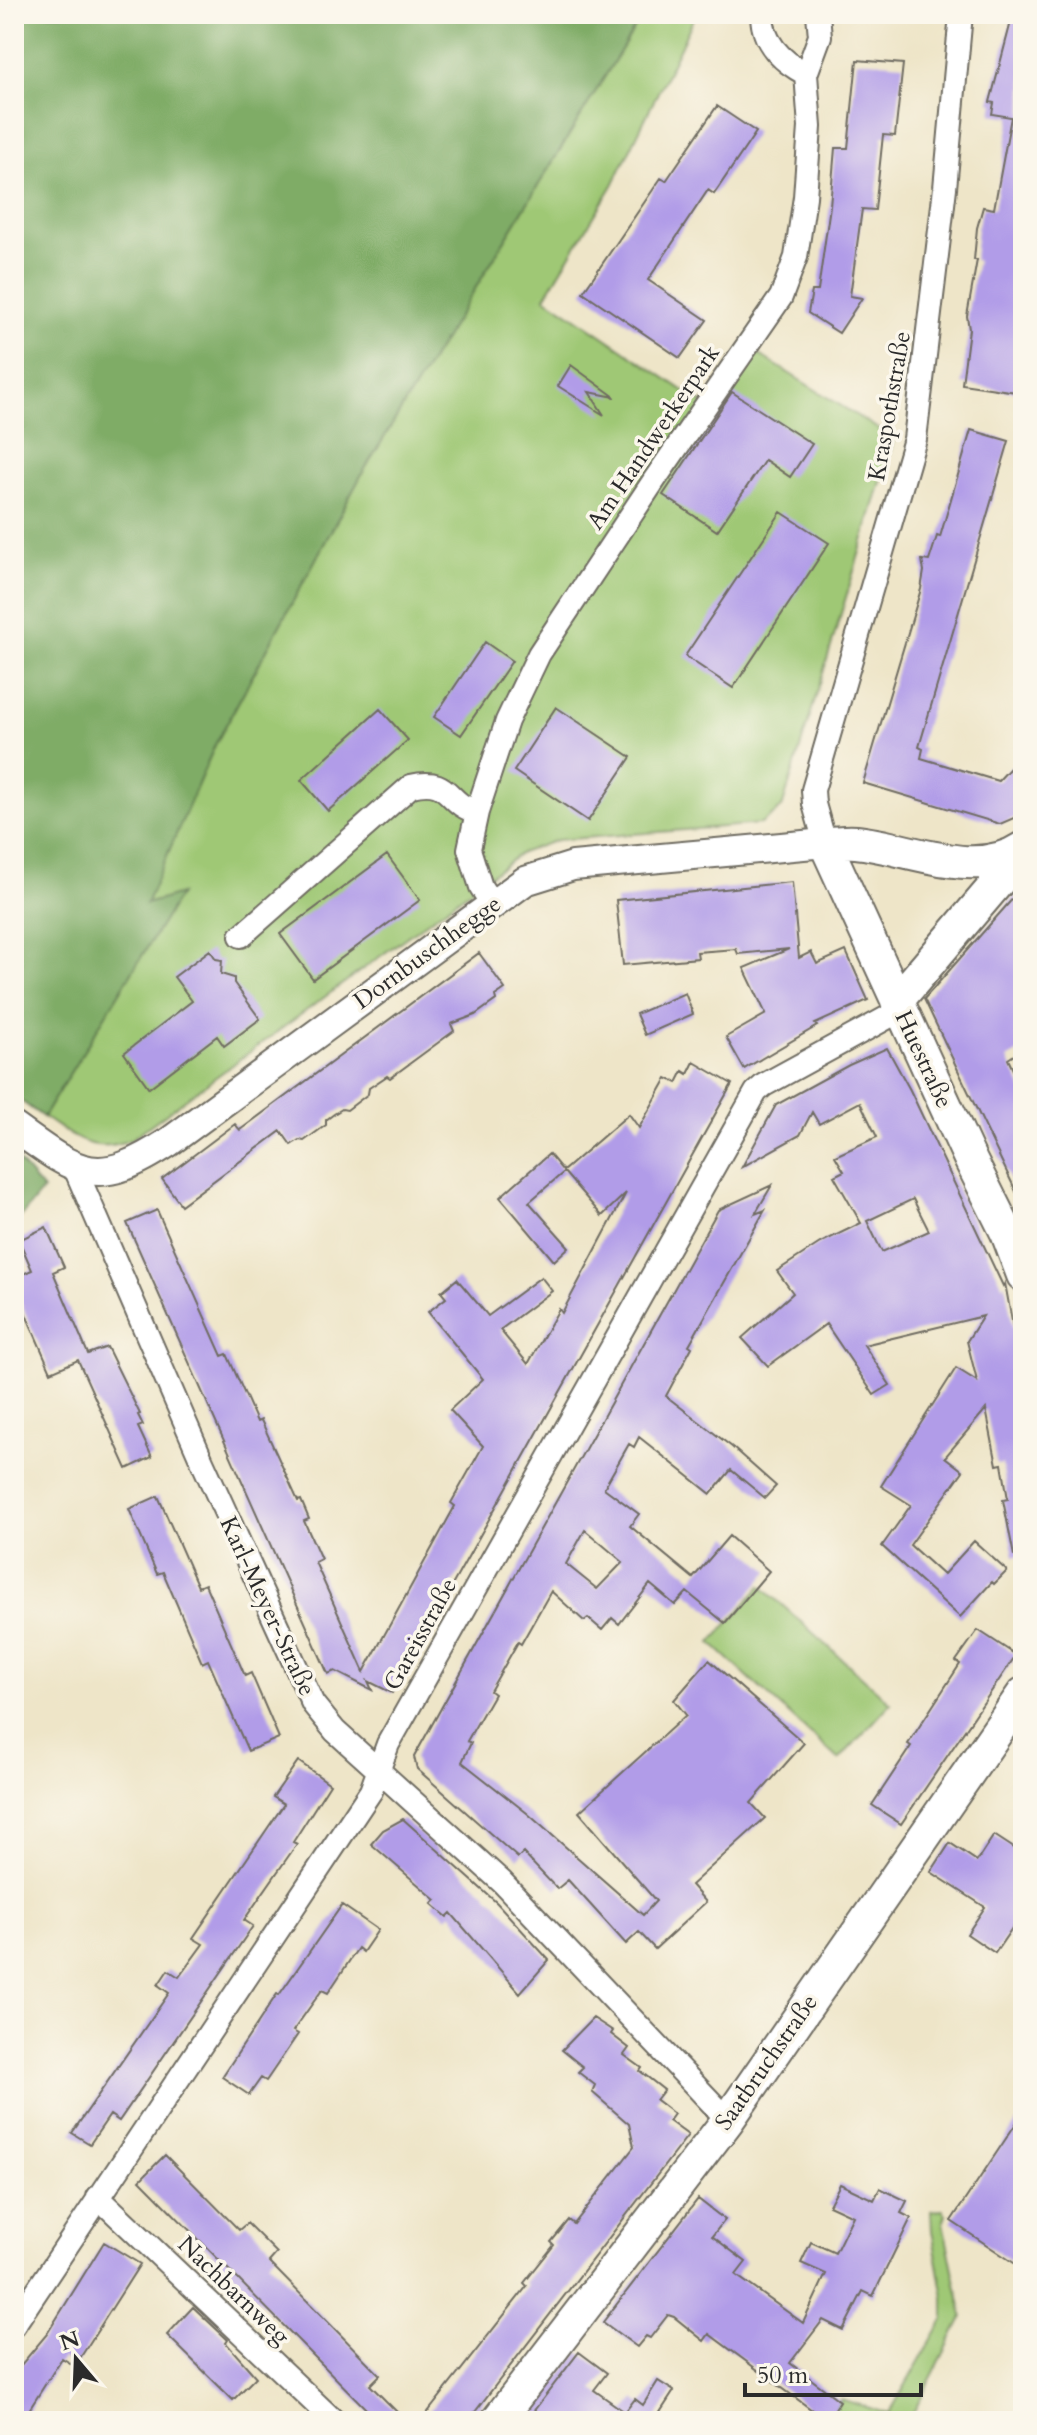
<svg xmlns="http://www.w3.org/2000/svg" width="1037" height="2435" viewBox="0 0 1037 2435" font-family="Cardo,serif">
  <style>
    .green { fill: #9fc874; stroke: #657a50; stroke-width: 2 }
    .forest { fill: #7fac66; stroke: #556c48; stroke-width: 2 }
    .building { fill: #b19ce8; fill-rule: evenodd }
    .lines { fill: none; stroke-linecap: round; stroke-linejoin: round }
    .minor-casing { stroke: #6f6c62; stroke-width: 26 }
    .tertiary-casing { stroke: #6f6c62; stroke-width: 32 }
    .secondary-casing { stroke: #6f6c62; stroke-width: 36 }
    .minor { stroke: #fff; stroke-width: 22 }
    .tertiary { stroke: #fff; stroke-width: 28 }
    .secondary { stroke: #fff; stroke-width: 32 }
    .labels { text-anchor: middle; stroke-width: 7; stroke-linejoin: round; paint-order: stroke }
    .street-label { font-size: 24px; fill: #2b2b2b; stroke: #fbf7ec }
  </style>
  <rect width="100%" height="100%" fill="#fbf7ec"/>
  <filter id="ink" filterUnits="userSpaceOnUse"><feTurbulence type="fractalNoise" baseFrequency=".0125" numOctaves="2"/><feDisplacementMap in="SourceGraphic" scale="16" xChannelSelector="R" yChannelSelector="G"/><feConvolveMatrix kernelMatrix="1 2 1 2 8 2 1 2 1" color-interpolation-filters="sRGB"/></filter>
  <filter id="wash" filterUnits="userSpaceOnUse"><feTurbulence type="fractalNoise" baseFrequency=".006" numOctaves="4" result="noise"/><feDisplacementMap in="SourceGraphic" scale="32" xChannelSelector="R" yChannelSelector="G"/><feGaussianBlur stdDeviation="1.8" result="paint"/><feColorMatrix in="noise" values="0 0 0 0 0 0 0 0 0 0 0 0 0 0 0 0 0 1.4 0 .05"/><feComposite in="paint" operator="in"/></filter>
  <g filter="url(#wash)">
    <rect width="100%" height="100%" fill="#eee5c8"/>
    <!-- green -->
    <path class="green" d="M643,14H696L613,185L545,297L714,411L755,352L894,439L782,808L761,824L557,840L521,853L130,1140C91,1155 74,1137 43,1117L179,895L145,904L215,745L363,472Z
      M761,1586L891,1703L839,1760L711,1643Z
      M943,2210L946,2214L943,2223L963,2316L909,2421H827L841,2399L889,2414L944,2318V2297L932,2231L931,2211Z"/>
    <!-- forest -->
    <path class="forest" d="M14,14H643L363,472L215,745L146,904L180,894L43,1117L14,1096V845L19,841L14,834Z
      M14,1156L43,1190L14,1225Z"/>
    <g id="blocks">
      <!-- building -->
      <path class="building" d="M1013,14H1023V274L1017,311L1023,312V393L962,384L969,329L967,316L977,260H974L977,228L983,207L994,209L1011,117L992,114L994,103L990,102Z
        M857,60L903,64L895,136L883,135L875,210L862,209L850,296L862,298L839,333L808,313L812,291H818L830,206L835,148H848Z
        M717,106L756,132L714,194L708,190L648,280L707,320L680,358L583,292L661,178L666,181Z
        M571,365L615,397L589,392L604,415L558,386Z
        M732,392L812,444L790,477L765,460L717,531L663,495Z
        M971,430L1009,441L919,747L923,749L921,758L998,781L1023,754V808L1014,818L1000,824L863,783L921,589L924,571L922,560L929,561L937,536L940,537Z
        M781,512L829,543L733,688L685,656Z
        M485,642L512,661L461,735L434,717Z
        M556,707L631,757L588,821L514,771Z
        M380,709L408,740L328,811L301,780Z
        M387,855L420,900L313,979L280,934Z
        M792,882L799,958L811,952L817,964L846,951L868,1000L815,1024L817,1026L744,1069L726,1037L766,1014L744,968L789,949L738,954L736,949L697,952L698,958L623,965L616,900Z
        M1023,887V1049L1008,1059L1023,1091V1206L924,999Z
        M210,950L216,959L222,960L221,974L234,978V983L260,1019L224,1046L217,1036L149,1088L124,1053L192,1001L174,977Z
        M479,953L505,989L495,996L496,1000L475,1015L451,1024L454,1031L390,1078L387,1076L369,1088L368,1094L347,1110L342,1109L334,1114L326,1120V1125L304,1141L299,1140L291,1145L281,1131L181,1205L162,1179L235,1124L240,1130Z
        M685,993L693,1014L645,1035L636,1014Z
        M887,1048L910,1090L1003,1286L1005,1283L1023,1381V1555L1014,1556L1003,1500L1008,1499L1002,1464L997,1465L986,1409L945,1457L963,1471L910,1545L943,1575L974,1541L1007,1571L994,1584L992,1582L960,1617L882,1546L911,1505L881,1486L956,1368L977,1381L967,1341L983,1316L864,1345L890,1385L874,1395L826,1324L768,1366L742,1338L793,1293L777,1271L820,1243L861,1223L834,1176L844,1171L835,1156L877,1137L860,1102L819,1124L812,1112L800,1135L742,1167L776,1105L849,1065ZM913,1199L929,1231L882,1252L867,1221Z
        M694,1062L732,1084L392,1693L368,1681L372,1690L335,1671L328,1674L127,1223L157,1210L222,1356L227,1354L257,1422L261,1420L298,1501L301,1500L309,1519L304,1521L321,1559L315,1562L364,1672L455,1506L451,1503L483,1446L450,1410L483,1379L428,1312L446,1298L441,1292L457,1279L488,1316L541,1277L552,1291L500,1330L528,1364L559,1309L562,1313L626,1193L602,1216L564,1172L529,1202L569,1247L554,1261L500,1197L549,1154L563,1171L629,1114L639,1128L667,1078L677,1083L683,1071L688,1074Z
        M772,1185L755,1214L765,1210L689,1345L692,1347L666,1396L732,1447L776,1486L765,1498L731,1470L711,1494L639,1437L634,1447L629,1444L604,1488L639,1514L630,1526L693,1578L729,1536L769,1571L725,1623L687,1592L675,1605L650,1584L619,1624L612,1618L602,1630L588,1618L584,1621L551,1591L521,1644L518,1642L490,1691L494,1694L467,1741L471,1743L462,1762L527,1813L643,1915L656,1901L579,1812L686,1715L674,1700L709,1660L804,1743L751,1803L765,1818L691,1885L706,1902L655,1949L639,1932L626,1944L568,1880L557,1889L523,1853L518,1858L417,1769L414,1757L718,1210ZM585,1530L623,1562L597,1589L566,1564Z
        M46,1227L64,1267L53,1272L88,1354L107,1347L140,1414L138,1415L143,1425L138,1427L152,1457L127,1469L78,1360L51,1372L14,1287V1278L32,1270L19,1240Z
        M158,1496L198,1587L205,1584L245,1676L251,1673L279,1738L248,1751L208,1660L202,1663L163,1572L157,1574L129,1509Z
        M978,1630L1016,1655L901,1824L872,1805L911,1746L908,1744L960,1664L956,1661Z
        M298,1761L330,1784L293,1842L297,1844L244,1920L253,1926L119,2121L110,2115L90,2144L72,2133L169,1993L158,1985L168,1970L179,1977L203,1944L193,1938L284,1804L273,1797Z
        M403,1819L497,1903L549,1960L520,1993L451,1913L447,1917L432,1904L436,1900L371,1844L383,1830Z
        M994,1835L1023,1854V1912L995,1953L967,1934L985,1907L931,1872L950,1843L977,1861Z
        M342,1905L378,1930L363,1952L358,1948L328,1993L322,1990L293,2031L298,2034L266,2081L261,2078L249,2095L222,2077L277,1994L279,1995Z
        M593,2018L613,2031L611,2034L629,2048L624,2055L642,2068L640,2071L664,2090L656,2100L674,2114L669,2121L688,2135L468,2421H421L527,2286L524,2283L554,2245L551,2242L569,2220L574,2224L634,2147L629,2124L592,2092L595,2085L578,2072L583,2067L562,2050Z
        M1023,2113V2269L951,2221Z
        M165,2155L239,2230L247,2223L277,2253L269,2262L380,2375L370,2385L406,2421H378L140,2180Z
        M840,2184L874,2200L880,2188L907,2201L901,2213L911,2218L873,2296L863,2291L843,2330L823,2320L790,2363L840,2401L827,2421L709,2334L704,2341L674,2317L668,2315L650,2338L646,2336L637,2347L603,2322L698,2199L725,2220L712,2236L746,2262L736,2275L803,2323L826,2274L801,2263L811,2242L835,2253L853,2216L829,2205Z
        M104,2242L140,2264L75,2366L62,2358L22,2421H14V2360L21,2365L47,2334Z
        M193,2307L228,2340L226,2343L256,2377L233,2400L167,2335Z
        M579,2352L607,2373L594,2390L625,2412L635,2399L643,2405L658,2381L674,2391L657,2417L663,2421H526Z"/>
    </g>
  </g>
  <g filter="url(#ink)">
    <use href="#blocks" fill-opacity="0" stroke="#6f6c62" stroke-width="2"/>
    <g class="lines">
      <defs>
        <path id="minor" d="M762,14C762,43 783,62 806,74
          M825,843L814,804L813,790L915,439L945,188L961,14
          M492,904L481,887L469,849L477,812L507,721L539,654L655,479L781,297L796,257L805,197L810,127L806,74L820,36L818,14
          M241,936L411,786C452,776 445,804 477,812
          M74,1166L202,1461L313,1704L335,1731L502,1882L728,2120
          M98,2197L334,2421
          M14,2325L371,1791L388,1744L756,1092L764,1085L901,1010"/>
        <path id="tertiary" d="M14,1127C80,1175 97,1189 169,1142L525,881L573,866L825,843"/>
        <path id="secondary" d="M1023,848C974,881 909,847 856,842C846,841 835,843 825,843L971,1161L1007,1233L1023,1275
          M897,1001L1003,876L1011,856
          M497,2421L728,2120L1023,1694"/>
      </defs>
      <!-- minor casing -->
      <use href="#minor" class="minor-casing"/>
      <!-- tertiary casing -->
      <use href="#tertiary" class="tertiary-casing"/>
      <!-- secondary casing -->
      <use href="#secondary" class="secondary-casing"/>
      <!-- minor -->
      <use href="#minor" class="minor"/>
      <!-- tertiary -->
      <use href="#tertiary" class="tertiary"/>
      <!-- secondary -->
      <use href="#secondary" class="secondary"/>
    </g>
  </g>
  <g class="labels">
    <!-- street labels -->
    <g class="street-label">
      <text transform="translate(889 406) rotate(-80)" y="8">Kraspothstraße</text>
      <text transform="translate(653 437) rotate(-56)" y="8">Am Handwerkerpark</text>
      <text transform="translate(427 952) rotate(-36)" y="8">Dornbuschhegge</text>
      <text transform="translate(924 1059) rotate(65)" y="8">Huestraße</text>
      <text transform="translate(268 1606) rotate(65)" y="8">Karl-Meyer-Straße</text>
      <text transform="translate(420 1634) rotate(-61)" y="8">Gareisstraße</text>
      <text transform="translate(766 2062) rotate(-55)" y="8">Saatbruchstraße</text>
      <text transform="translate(234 2290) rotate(44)" y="8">Nachbarnweg</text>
    </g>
  </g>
  <!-- margin -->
  <rect width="1037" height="2435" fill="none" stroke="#fbf7ec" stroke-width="48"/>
  <!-- north arrow -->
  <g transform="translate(76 2359) rotate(341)" stroke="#fbf7ec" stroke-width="6" paint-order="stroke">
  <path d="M0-6L14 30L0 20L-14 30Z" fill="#2b2b2b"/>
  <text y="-12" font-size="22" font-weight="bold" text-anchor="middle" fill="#2b2b2b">N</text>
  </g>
  <!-- scale -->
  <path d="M745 2383v12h176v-12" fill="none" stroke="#2b2b2b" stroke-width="4"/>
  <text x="757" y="2383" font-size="24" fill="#2b2b2b" stroke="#fbf7ec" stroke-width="6" paint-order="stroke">50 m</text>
</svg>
